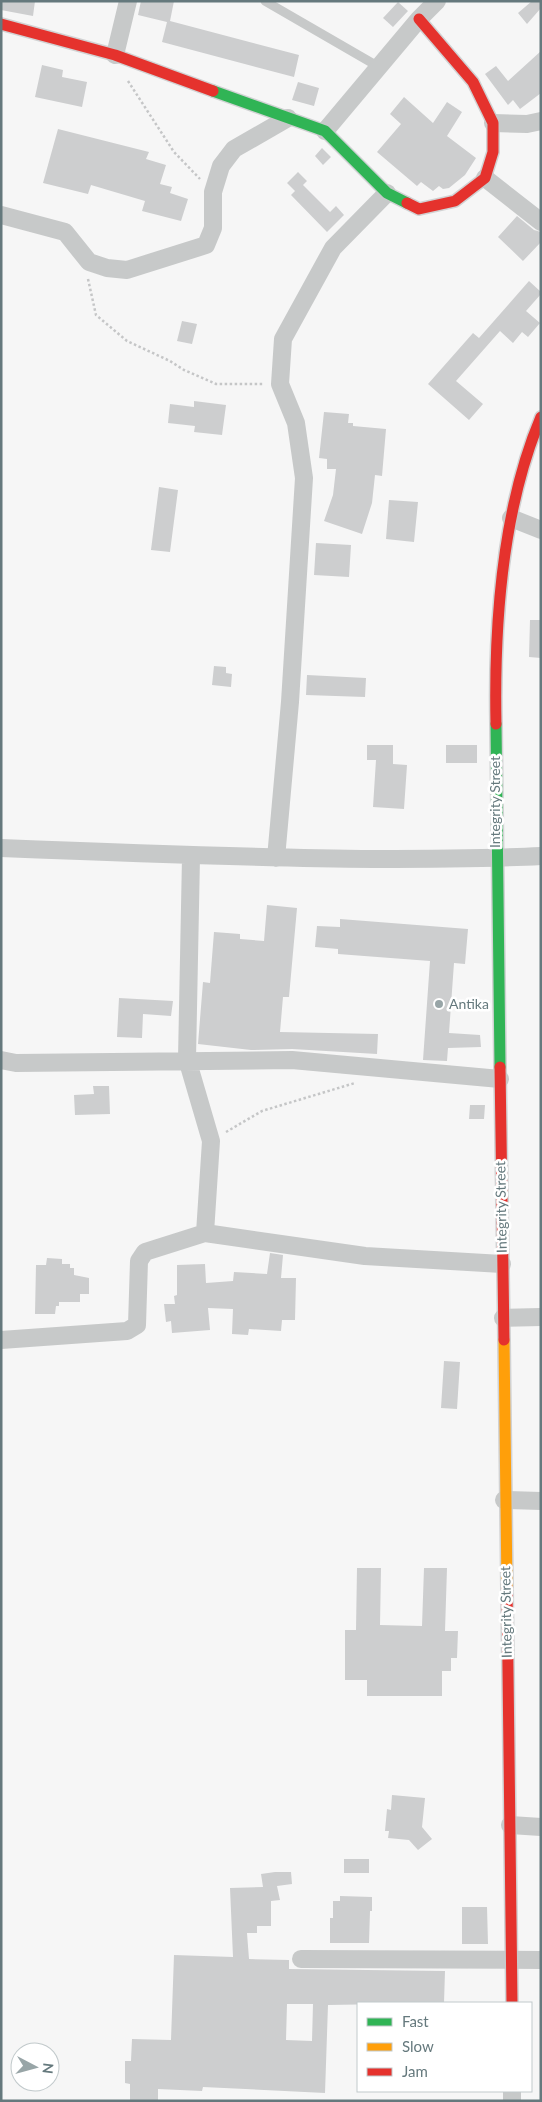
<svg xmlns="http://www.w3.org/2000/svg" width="542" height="2102" viewBox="0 0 542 2102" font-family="Lato,sans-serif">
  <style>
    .building { fill: #cdcecf; fill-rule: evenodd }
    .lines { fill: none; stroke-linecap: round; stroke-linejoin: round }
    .fast-casing { stroke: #d1d2d3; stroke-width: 14 }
    .slow-casing { stroke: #d1d2d3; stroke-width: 14 }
    .jam-casing { stroke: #d1d2d3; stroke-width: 14 }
    .path { stroke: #c5c6c7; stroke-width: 2.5; stroke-dasharray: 2.5 2.5; stroke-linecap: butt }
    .lane { stroke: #c7c9c9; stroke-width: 9 }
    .street { stroke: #c7c9c9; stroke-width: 18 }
    .fast { stroke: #30b455; stroke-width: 11 }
    .slow { stroke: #ff9f0a; stroke-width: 11 }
    .jam { stroke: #e5322d; stroke-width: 11 }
    .poi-dot { fill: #98a5a7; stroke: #fff; stroke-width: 2 }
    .labels { text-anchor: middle; stroke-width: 5; stroke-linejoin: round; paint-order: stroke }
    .street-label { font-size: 14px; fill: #65797d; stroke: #fff }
    .poi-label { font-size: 14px; fill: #65797d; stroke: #fff; text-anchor: start }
  </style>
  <rect width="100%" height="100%" fill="#f6f6f6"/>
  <!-- building -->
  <path class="building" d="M1,1H35L33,16L1,10Z
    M141,1H174L170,21L299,55L294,77L162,42L167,22L138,15Z
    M532,1H541V8L527,24L518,13Z
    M398,2L408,11L393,27L383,18Z
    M541,51V93L520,109L513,100L508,105L485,74L496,66L508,81Z
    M42,65L63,70L62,77L87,82L82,107L35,97Z
    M298,82L319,88L314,106L292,100Z
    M404,97L433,123L447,102L462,112L447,136L476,158L465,175L449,188L443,189L439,186L433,191L421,182L417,186L377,152L401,124L390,114Z
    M58,129L149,152L146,159L166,165L160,184L172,187L170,193L188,199L181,221L142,211L145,201L91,185L88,194L43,183Z
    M322,148L331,157L323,165L315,156Z
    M298,172L307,181L303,185L330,212L336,206L344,215L327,232L291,195L295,191L287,183Z
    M517,216L534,230L541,232V242L523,261L498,237Z
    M529,281L541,292V294L526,311L540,323L528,337L522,332L513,343L500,331L456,381L483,404L469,420L428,384L473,333L479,338Z
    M182,321L197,324L192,344L177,341Z
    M194,401L226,405L222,435L194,432L195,426L168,423L170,404L194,407Z
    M324,412L349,414L348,423H353V426L386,429L382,476L375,475L372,503L362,534L324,521L333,495L336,469H327V459L319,458Z
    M159,487L178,490L170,552L151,550Z
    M389,500L418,502L414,542L386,539Z
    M316,543L351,545L349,577L314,575Z
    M530,620H541V658L529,657Z
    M214,666L226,667V673L232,674L231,687L212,685Z
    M307,675L366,678L365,697L306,695Z
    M367,745H393V764L407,765L404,809L373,807L376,760H367Z
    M446,745H477V763H446Z
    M267,905L297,908L289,997H283L280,1032L378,1034L377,1054L292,1049L251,1050L198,1044L203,982L210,983L214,932L240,934V939L264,941Z
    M340,919L468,929L465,964L454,963L449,1033L480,1035L481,1047L448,1048L447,1061L423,1060L430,961L338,954V949L315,947L317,926L340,927Z
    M119,998L173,1001L171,1016L143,1014L142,1038L117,1037Z
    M93,1086H109L110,1114L75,1115L74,1095L94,1094Z
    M470,1105H485L484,1119H469Z
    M270,1253L283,1255L281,1278H296L295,1320H282L281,1331L249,1329L248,1335L232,1334L233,1309L208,1308L210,1330L172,1333L171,1321L166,1322L164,1304H175L174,1296L177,1295V1265L205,1264L206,1283L233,1281L234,1272L267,1274Z
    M47,1258L62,1259V1264H70V1268H74V1275L89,1278V1294H80V1302H59V1306H56L55,1314H35L36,1265H46Z
    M444,1361L460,1362L457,1409L441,1408Z
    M357,1568H381L380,1625L422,1626L424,1568H447L445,1631H458L457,1658H451V1671H442V1696H367V1680H345V1630H356Z
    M392,1795L425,1798L422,1827L432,1839L418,1850L409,1840L388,1838L389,1831H385L387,1809L391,1810Z
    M344,1859H369V1873H344Z
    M275,1872H291L292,1884L277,1886L280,1900L271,1901V1926H257V1933H247L249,1959L289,1960V1969L445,1971L444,2003L328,2005L325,2093L203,2087L202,2091L158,2089V2101H130V2084L125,2083V2061H131L132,2039L171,2040L174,1955L233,1957L230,1888L263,1887L261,1874ZM287,2004H313L312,2041L286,2040Z
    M340,1896L372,1897V1911H370L369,1943H330V1918H333V1901H340Z
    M462,1907H487L488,1944H462Z"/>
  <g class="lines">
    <defs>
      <path id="fast" d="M213,91L325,131L387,193L407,203
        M496,724L500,1067"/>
      <path id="slow" d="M504,1340L507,1588"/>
      <path id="jam" d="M1,24L115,55L213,91
        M407,203L419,209L455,201L485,178L493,152V123L473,82L419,19
        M496,724C494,625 502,509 541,417
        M500,1067L504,1340
        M507,1588L512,2003"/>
    </defs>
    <!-- fast casing -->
    <use href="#fast" class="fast-casing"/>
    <!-- slow casing -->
    <use href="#slow" class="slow-casing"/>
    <!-- jam casing -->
    <use href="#jam" class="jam-casing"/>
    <!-- path -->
    <path class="path" d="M128,81L174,152L200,179
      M88,279L96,315L127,341L170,361L184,370L216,384H264
      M226,1132L262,1111L355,1083"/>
    <!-- lane -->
    <path class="lane" d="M265,1L379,67"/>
    <!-- street -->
    <path class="street" d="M115,55L128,1
      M493,123L527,124L541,121
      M325,131L419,19L437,1
      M485,178L541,222
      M1,215L65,232L89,262L107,268L127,270L206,245L213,228V192L221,166L234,149L288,118
      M511,518L541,530
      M1,848C125,853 249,858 374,859C429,859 485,859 541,856
      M191,857L187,1059L211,1141L205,1233
      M276,858L290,702L304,478L296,423L280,384L283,339L333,248L387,193
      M1,1060L16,1063L292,1060L500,1079
      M503,1318L541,1317
      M1,1340L127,1331L137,1325L139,1261L145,1252L205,1233L365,1256L502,1264
      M504,1500L541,1501
      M510,1825L541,1827
      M301,1959L541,1960
      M512,2091V2101"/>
    <!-- fast -->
    <use href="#fast" class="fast"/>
    <!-- slow -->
    <use href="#slow" class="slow"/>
    <!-- jam -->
    <use href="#jam" class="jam"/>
  </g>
  <!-- markers -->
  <circle class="poi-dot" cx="439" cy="1004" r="5"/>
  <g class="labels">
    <!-- street labels -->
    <g class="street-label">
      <text transform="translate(495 802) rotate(-90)" y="5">Integrity Street</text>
      <text transform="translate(501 1207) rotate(-91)" y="5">Integrity Street</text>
      <text transform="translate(506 1612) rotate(-91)" y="5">Integrity Street</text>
    </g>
    <!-- poi labels -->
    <g class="poi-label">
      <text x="449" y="1009">Antika</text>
    </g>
  </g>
  <!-- border -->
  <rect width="542" height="2102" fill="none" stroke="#65797d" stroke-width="5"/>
  <!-- legend -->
  <rect x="357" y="2002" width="175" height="90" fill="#ffffff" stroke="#c1c9cb"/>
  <rect x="367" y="2018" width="25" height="8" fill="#30b455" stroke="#c1c9cb"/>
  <text x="402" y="2027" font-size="15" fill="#65797d">Fast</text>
  <rect x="367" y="2043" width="25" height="8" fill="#ff9f0a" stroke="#c1c9cb"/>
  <text x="402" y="2052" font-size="15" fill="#65797d">Slow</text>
  <rect x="367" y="2068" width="25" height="8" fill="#e5322d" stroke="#c1c9cb"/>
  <text x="402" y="2077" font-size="15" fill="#65797d">Jam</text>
  <!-- north arrow -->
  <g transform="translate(35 2067) rotate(96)"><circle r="24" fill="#ffffff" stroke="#c1c9cb"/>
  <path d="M0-4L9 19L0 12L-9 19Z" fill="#98a5a7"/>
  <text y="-8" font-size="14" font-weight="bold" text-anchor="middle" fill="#65797d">N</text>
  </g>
</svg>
